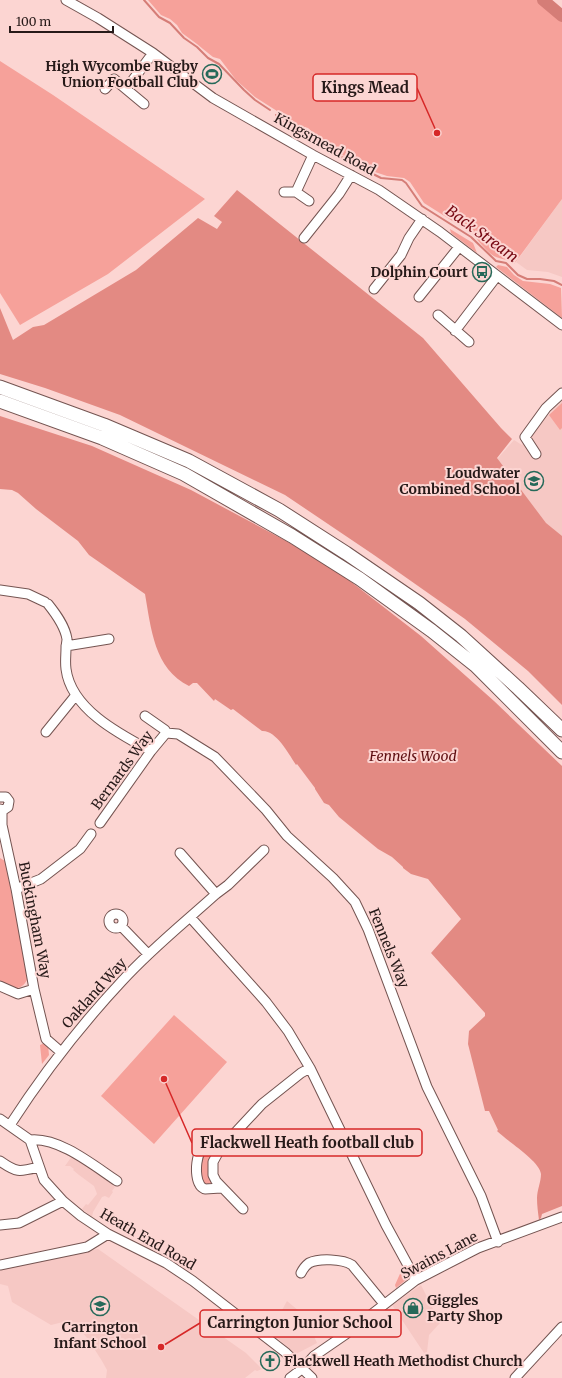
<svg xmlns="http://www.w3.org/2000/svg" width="562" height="1378" viewBox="0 0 562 1378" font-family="Merriweather,serif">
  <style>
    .built { fill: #f6c8c4 }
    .green { fill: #f6a19a }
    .forest { fill: #e38a83 }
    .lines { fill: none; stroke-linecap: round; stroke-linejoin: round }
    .stream { stroke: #d57d77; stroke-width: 2 }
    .river { stroke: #d57d77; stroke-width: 12 }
    .minor-casing { stroke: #745451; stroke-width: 11 }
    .highway-casing { stroke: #745451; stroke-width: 15 }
    .minor { stroke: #fff; stroke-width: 9 }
    .highway { stroke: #fff; stroke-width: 13 }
    .labels { text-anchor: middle; stroke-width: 4; stroke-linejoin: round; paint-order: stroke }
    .poi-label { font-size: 14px; font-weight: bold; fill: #271a19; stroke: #fcd5d2; text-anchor: end }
    .street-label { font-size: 14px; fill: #271a19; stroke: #fcd5d2 }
    .park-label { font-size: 14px; font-style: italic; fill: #5f0f12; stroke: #fcd5d2 }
    .water-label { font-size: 15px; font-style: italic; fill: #770913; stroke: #fcd5d2 }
    .leader { fill: none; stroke: #d62828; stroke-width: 1.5 }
    .callout-dot { fill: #d62828; stroke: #fcd5d2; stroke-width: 1.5 }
    .callout { fill: #fcd5d2; stroke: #d62828; stroke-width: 1.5 }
    .callout-label { font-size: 15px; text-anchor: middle; font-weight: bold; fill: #271a19 }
  </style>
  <rect width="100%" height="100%" fill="#fcd5d2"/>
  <!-- built -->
  <path class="built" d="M562,199V277L548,272L527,270L516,262Z
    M562,400V562L492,465L514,440L522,445Z
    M72,1156L94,1169L115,1187L112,1191L113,1192L109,1198L105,1196L102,1197L93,1212L92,1217L82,1209L86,1204L88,1205L97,1194L96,1191L94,1186L79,1175L73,1170L74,1169L70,1166H65Z
    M98,1249L246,1353L262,1369L257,1371L255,1370L245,1378H106L107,1370L102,1361L88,1339L71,1320L51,1325L12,1302L8,1286L0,1284V1270Z
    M421,1285L440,1323L429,1335L427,1352L424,1353L392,1305Z
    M287,1301L305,1316L317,1343L296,1354L270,1332Z"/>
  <!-- green -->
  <path class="green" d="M148,0H538L562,20V199L514,264C508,259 503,260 496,257C490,255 477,240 473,234L424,203L410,182L404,178L387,176L375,172L366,163L336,153L308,128L288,122L277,111L255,97L236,80L220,59L213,57L203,49L197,44L182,33L177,25L170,19L161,15Z
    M0,61L53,95L205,199L108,274L20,325L0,293Z
    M450,229L473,243L477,253L451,233Z
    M498,265L507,267L514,275L523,281L550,284L561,288L562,318L496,267Z
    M562,403V428L560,430L549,415Z
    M0,858L5,861L6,865L28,978C21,993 12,988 0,983Z
    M174,1015L227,1062L154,1144L101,1096Z
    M45,1043L48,1045L49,1055L42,1064L40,1045Z
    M206,1150L213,1151C206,1162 207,1173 212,1183L209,1185L202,1183C199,1171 199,1161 206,1150Z
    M403,1267L408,1276L407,1279L396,1288L395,1285Z"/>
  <!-- forest -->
  <path class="forest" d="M237,190L423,338L501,428L512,439L497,458L546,523L562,536V705L528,671L465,619L374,555L285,495L120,415L45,388L0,374V308L13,340L33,327L44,325L136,270L198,218L217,229L222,222L214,216Z
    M0,416L92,446L191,490L288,542L341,574L421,636L494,701L562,766V1206L542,1214L541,1218L539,1220C538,1213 537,1205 537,1198C537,1190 541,1182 541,1174C540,1161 507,1141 497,1131L498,1130L489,1111H485L468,1044L469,1031L485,1016V1013L431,953L461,919L428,879L411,874L403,868V867L392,857L378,849L339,817L329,805L324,803L315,789V788L297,764L296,765C289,754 276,730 262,731L233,709L231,710L215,699L214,701L197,683H193L189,686C154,669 151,628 145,594L89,555L78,541L36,509L18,493L12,490L0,489Z"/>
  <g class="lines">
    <!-- stream -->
    <path class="stream" d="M144,0L159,17L170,23L184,38L197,47L208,58L219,64L244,90L255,100L270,110
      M276,115L286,125L306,132L326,148L338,156L358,163L373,174L381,178L402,180L406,183L422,206L471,237L496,261L506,263L518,275L527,279H540L554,281L562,285"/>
    <!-- river -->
    <path class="river" d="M543,0L562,16"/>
    <defs>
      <path id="minor" d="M66,0L98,18L153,53L213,98L313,155L379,190L440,232L562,325
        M105,89L114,79L144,104
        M126,89L153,53
        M284,192H296L313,155
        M296,192L309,201
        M304,238L339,194L351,175
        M374,289L401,255L409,238L422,219
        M419,297L459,247
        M438,315L469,342
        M455,331L497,276
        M536,454L525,437L546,408L562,393
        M0,590L28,594L45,602
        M48,604C56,614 65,626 67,639C67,642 66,645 66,648C66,655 65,662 66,669C71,709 119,734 151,751
        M66,646L109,639
        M145,716L165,730L166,733
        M46,732L76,695
        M166,733L178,734L215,757L266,810L287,836L333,878L355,902L368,929L427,1087L481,1196L498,1242
        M0,797H6L9,801L8,807L2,811
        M0,809L2,811V825L16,889L34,989L46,1039L61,1052
        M100,823L151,751L166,733
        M180,853L216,894
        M16,889L41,879L80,849L91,834
        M109 921a7 7 0 1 1 14 0a7 7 0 1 1-14 0Z
        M190,917L266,1002L288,1031L310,1068L386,1225L416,1280
        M121,926L148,954
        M0,986L18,994L34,989
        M0,1119L30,1140L44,1180L63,1201L81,1216L108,1234L166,1263L193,1281L285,1352L312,1378
        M10,1125C43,1074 80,1026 122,981C151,949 185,922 216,894L228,885L264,850
        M30,1140C59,1137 93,1165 117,1181
        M220,1149C217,1148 211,1145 208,1146C195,1147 194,1177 200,1185C200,1186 204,1189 205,1189L221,1188
        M0,1161C17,1173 19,1172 39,1167
        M243,1209L216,1181L213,1175V1162L220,1149L262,1104L301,1073L310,1068
        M0,1225L19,1223L63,1201
        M0,1265L87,1247L108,1234
        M301,1273C303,1269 305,1266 309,1263C319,1258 343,1259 352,1265L384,1304
        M290,1378L303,1368L314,1356L346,1334L416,1280L478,1248L562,1217
        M515,1378L562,1327"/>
      <path id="highway" d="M0,387L104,425L189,461L279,510L346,553L419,603L461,636L518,688L562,730
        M0,401L102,438L184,474L292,536L360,579L432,631L476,666L562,752"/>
    </defs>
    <!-- minor casing -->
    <use href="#minor" class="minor-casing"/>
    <!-- highway casing -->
    <use href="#highway" class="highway-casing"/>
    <!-- minor -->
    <use href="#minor" class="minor"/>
    <!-- highway -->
    <use href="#highway" class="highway"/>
  </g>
  <!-- icons -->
  <defs>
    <symbol id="stadium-ring" viewBox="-11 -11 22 22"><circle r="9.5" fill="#fcd5d2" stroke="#266959" stroke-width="1.5"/><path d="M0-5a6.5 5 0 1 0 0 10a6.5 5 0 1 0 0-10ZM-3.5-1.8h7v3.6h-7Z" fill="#266959"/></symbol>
    <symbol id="bus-ring" viewBox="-11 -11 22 22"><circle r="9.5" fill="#fcd5d2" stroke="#266959" stroke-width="1.5"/><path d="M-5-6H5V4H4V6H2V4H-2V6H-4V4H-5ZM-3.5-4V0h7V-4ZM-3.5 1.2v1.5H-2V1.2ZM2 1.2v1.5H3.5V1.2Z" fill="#266959"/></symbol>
    <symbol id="school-ring" viewBox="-11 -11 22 22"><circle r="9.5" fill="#fcd5d2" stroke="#266959" stroke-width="1.5"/><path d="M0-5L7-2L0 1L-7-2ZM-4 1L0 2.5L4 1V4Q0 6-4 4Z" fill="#266959"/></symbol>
    <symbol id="shop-ring" viewBox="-11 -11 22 22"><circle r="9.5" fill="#fcd5d2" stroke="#266959" stroke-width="1.5"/><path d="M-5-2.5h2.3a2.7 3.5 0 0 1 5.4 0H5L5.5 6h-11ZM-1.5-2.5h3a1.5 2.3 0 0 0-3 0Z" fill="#266959"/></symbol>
    <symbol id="church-ring" viewBox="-11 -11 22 22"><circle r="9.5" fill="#fcd5d2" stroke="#266959" stroke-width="1.5"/><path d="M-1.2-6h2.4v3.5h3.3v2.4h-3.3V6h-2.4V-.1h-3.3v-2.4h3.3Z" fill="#266959"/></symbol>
  </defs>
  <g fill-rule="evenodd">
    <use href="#stadium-ring" x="201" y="63" width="22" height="22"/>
    <use href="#bus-ring" x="471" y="261" width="22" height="22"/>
    <use href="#school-ring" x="523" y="470" width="22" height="22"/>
    <use href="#school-ring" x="89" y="1295" width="22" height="22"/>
    <use href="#shop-ring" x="402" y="1297" width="22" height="22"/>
    <use href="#church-ring" x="259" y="1350" width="22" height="22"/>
  </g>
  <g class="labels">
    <!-- poi labels -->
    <g class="poi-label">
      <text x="198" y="71">High Wycombe Rugby<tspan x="198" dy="16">Union Football Club</tspan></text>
      <text x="468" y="277">Dolphin Court</text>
      <text x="520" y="478">Loudwater<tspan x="520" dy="16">Combined School</tspan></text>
      <text x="427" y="1305" text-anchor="start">Giggles<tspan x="427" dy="16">Party Shop</tspan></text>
      <text x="100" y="1332" text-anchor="middle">Carrington<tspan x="100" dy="16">Infant School</tspan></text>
      <text x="284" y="1366" text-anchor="start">Flackwell Heath Methodist Church</text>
    </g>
    <!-- street labels -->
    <g class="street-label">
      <text transform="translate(325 144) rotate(29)" y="5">Kingsmead Road</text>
      <text transform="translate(122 770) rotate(-54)" y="5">Bernards Way</text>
      <text transform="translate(35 920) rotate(79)" y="5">Buckingham Way</text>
      <text transform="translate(389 948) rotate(68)" y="5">Fennels Way</text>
      <text transform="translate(94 993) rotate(-48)" y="5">Oakland Way</text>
      <text transform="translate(148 1239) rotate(30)" y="5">Heath End Road</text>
      <text transform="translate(439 1255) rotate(-28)" y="5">Swains Lane</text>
    </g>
    <!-- park labels -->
    <g class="park-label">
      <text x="413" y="761">Fennels Wood</text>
    </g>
    <!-- water labels -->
    <g class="water-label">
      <text transform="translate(482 234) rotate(36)" y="5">Back Stream</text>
    </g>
  </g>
  <!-- callouts -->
  <path class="leader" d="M437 133L417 88M164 1079L192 1143M161 1347L200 1323"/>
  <g class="callout-dot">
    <circle cx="437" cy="133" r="4"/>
    <circle cx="164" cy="1079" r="4"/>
    <circle cx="161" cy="1347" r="4"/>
  </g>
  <g class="callout">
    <rect x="313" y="74" width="104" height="27" rx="4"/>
    <rect x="192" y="1129" width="230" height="27" rx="4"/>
    <rect x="200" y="1310" width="201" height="27" rx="4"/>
  </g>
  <g class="callout-label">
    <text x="365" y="93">Kings Mead</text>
    <text x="307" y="1148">Flackwell Heath football club</text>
    <text x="300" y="1328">Carrington Junior School</text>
  </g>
  <!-- scale -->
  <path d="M10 26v6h103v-6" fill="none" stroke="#271a19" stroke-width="2"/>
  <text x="16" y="26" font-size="12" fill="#271a19" stroke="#fcd5d2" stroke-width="3" paint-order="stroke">100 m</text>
</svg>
